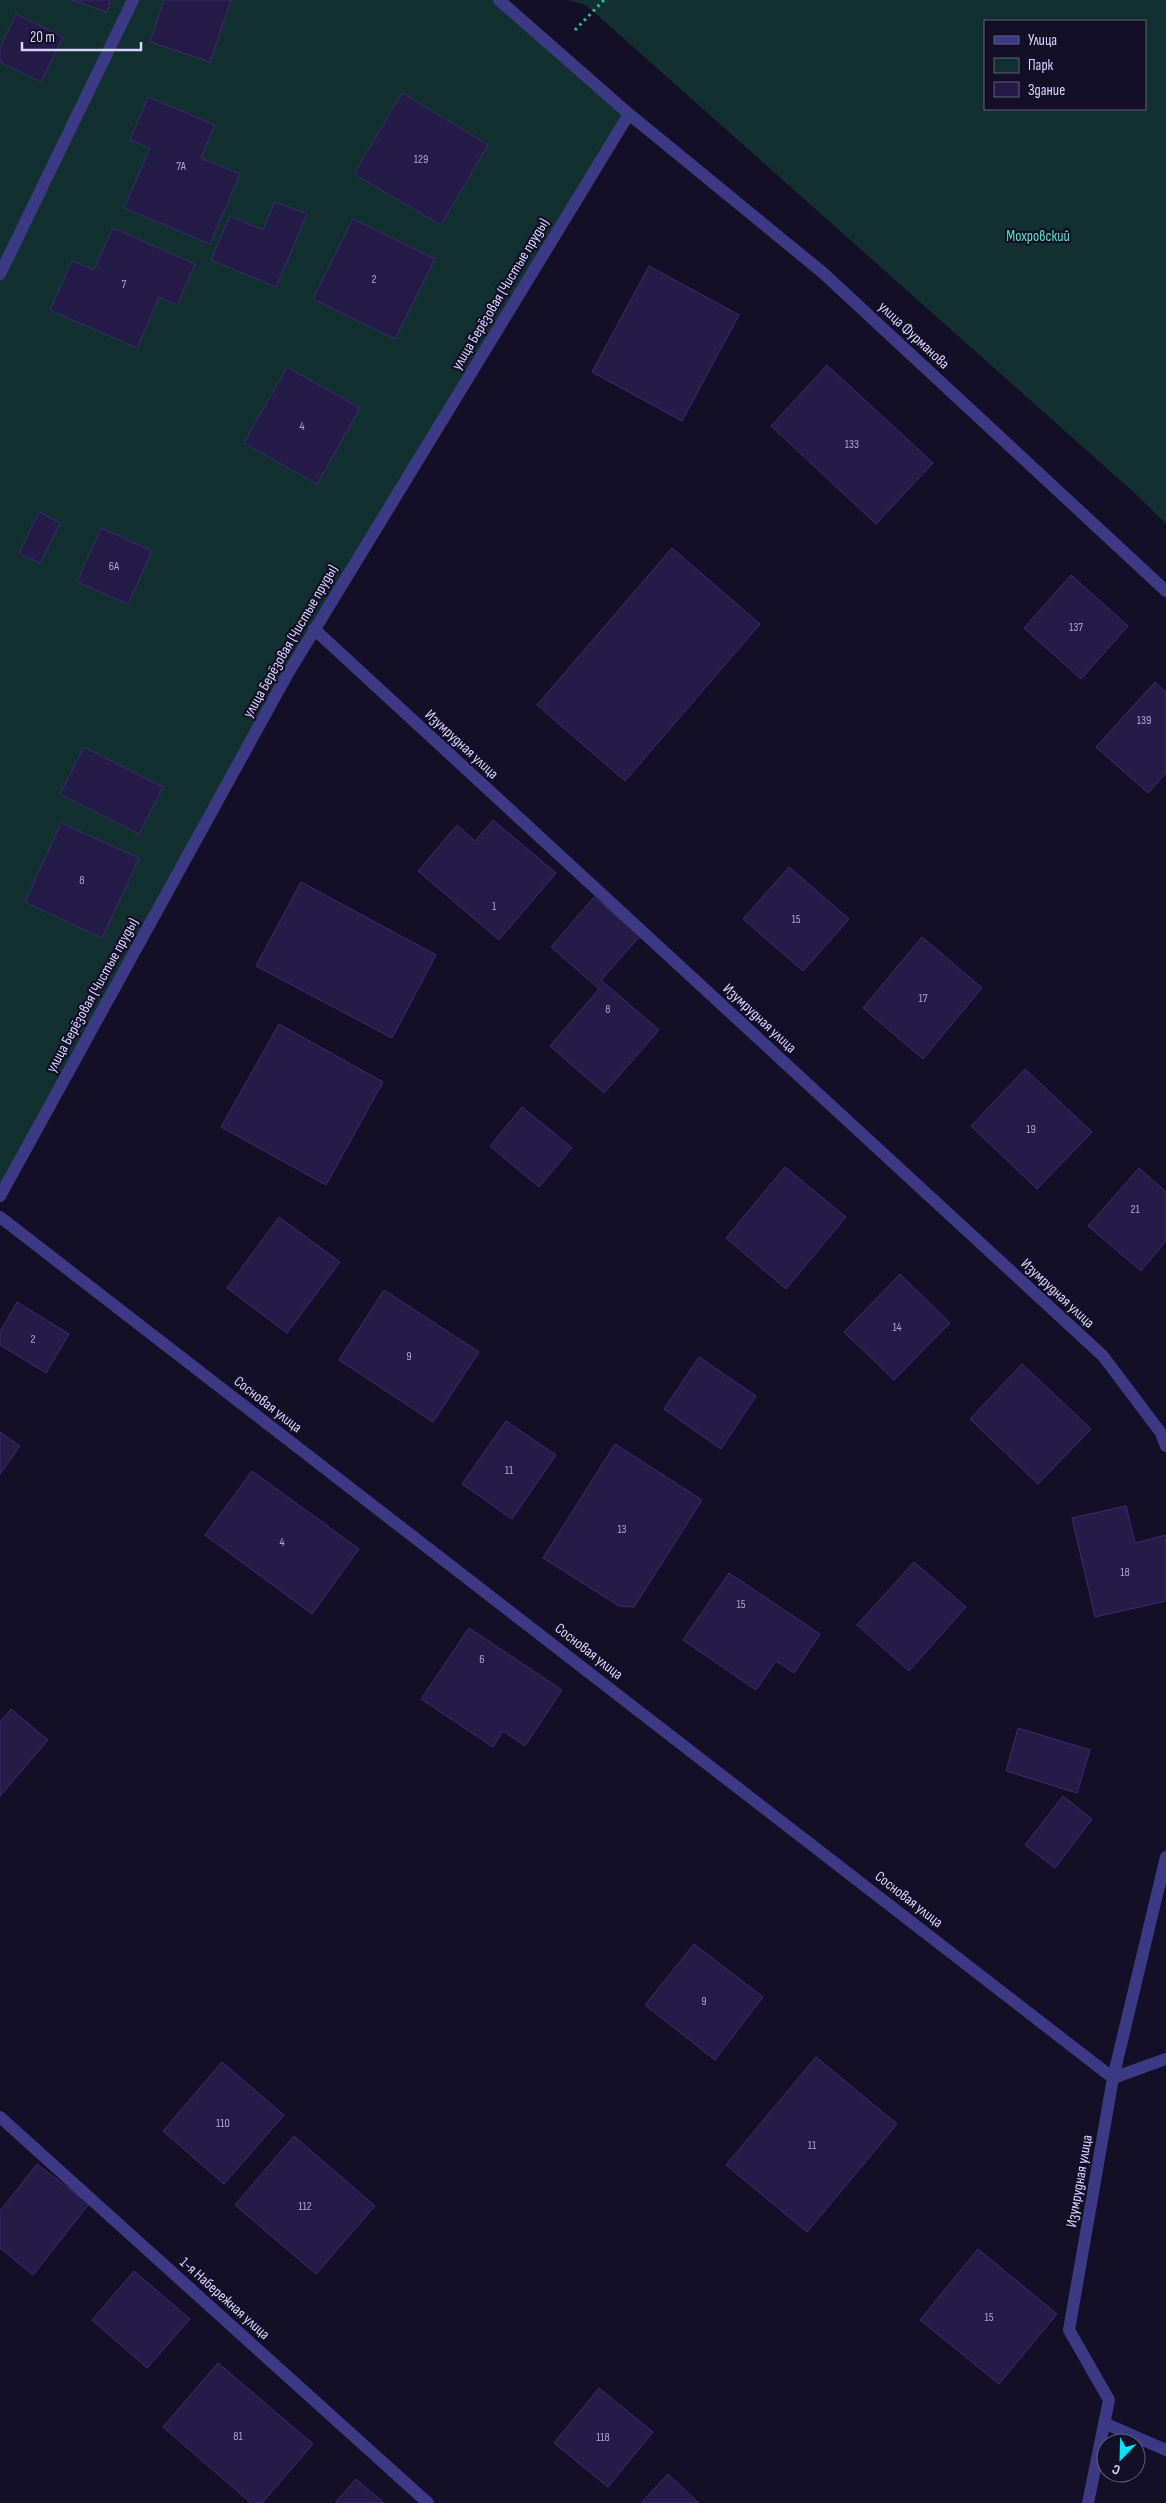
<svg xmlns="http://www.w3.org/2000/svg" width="1166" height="2503" viewBox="0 0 1166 2503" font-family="'Sofia Sans Condensed',sans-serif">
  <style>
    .green { fill: #12302f; fill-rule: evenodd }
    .building { fill: #241b47; stroke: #3b2d73 }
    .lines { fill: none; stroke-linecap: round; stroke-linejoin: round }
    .path { stroke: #2fb8b0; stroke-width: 3; stroke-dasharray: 2.5 4; stroke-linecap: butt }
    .street { stroke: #3d3a85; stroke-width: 12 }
    .labels { text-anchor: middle; stroke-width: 4.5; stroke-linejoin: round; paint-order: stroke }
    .number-label { font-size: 12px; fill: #aca6d1 }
    .park-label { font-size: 15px; fill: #5fe0c0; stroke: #130f26 }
    .street-label { font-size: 15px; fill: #d9d4ff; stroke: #130f26 }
  </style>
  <rect width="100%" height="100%" fill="#130f26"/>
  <!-- green -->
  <path class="green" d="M0,0H499L629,114L314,629L0,1196Z
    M568,0H1166V524L1139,497L586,5ZM985,21H1145V109H985Z"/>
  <!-- building -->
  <path class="building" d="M71,0H110L107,12Z
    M164,0H231L210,62L150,42Z
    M16,14L63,37L41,82L0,62V48Z
    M402,93L488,145L441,225L354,174Z
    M148,97L215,125L201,158L240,174L210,244L124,208L150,148L130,140Z
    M275,202L307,214L276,287L211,260L230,216L263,230Z
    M353,219L435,259L395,339L313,299Z
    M113,228L195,264L177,305L159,297L137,348L50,310L72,261L94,270Z
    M649,266L739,315L682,421L592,372Z
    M827,365L933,463L876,524L771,426Z
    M287,367L360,408L317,484L244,443Z
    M39,512L60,523L40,563L19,553Z
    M101,528L152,551L128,604L77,582Z
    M672,548L760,624L625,781L537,705Z
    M1071,575L1128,626L1081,679L1024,628Z
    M1155,682L1166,692V773L1148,793L1096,747Z
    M84,747L163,787L139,834L60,794Z
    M493,820L556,873L499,940L418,871L457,825L475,841Z
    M61,823L139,858L102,938L25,902Z
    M789,867L849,919L803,971L743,919Z
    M301,882L436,955L392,1038L256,966Z
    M594,897L640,936L601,980L659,1030L604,1093L550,1046L599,989L551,947Z
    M922,937L982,988L923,1059L863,1008Z
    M279,1024L383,1082L326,1185L221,1127Z
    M1025,1069L1092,1132L1037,1189L971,1126Z
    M522,1107L572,1148L539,1187L490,1146Z
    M785,1167L846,1217L786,1289L726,1238Z
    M1139,1168L1166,1192V1241L1141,1271L1088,1226Z
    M279,1217L340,1262L287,1333L227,1288Z
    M900,1274L950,1323L894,1380L844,1332Z
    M384,1290L479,1352L433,1422L339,1360Z
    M17,1302L69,1334L46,1373L0,1345V1332Z
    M699,1357L756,1396L721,1449L664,1409Z
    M1022,1364L1091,1429L1038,1484L970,1419Z
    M506,1421L556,1455L512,1519L462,1484Z
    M0,1432L20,1446L0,1474Z
    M615,1444L702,1500L634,1607L619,1606L543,1558Z
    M252,1471L359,1549L312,1614L205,1535Z
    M1126,1506L1135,1543L1166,1535V1601L1095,1617L1072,1518Z
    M914,1562L966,1607L909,1671L857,1625Z
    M729,1573L820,1634L794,1673L776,1661L756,1690L683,1640Z
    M469,1628L562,1690L525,1746L503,1731L493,1747L421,1699Z
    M11,1709L48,1740L0,1796V1722Z
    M1018,1728L1090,1750L1077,1793L1006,1771Z
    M1063,1796L1092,1819L1055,1868L1025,1845Z
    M694,1944L763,1997L715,2060L645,2005Z
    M816,2057L897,2124L807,2232L726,2165Z
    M222,2062L284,2115L224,2184L163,2131Z
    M294,2136L375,2206L316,2274L235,2205Z
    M37,2164L89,2204L33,2275L0,2248V2211Z
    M978,2249L1057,2314L999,2384L920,2320Z
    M134,2271L190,2319L147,2368L92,2320Z
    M218,2363L313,2444L262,2503H251L163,2427Z
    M599,2388L653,2432L608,2487L554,2443Z
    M668,2474L699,2503H641Z
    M356,2479L384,2503H335Z"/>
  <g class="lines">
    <!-- path -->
    <path class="path" d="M575,30L604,0"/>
    <!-- street -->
    <path class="street" d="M499,0L629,114L822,272L1166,591
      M0,274L133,0
      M314,629L1103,1356L1161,1433L1166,1446
      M0,1196L287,675L629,114
      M0,1217L1113,2078L1166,2059
      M0,2117L428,2503
      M1104,2423L1166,2450
      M1088,2503L1109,2400L1069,2330L1113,2078L1166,1857"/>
  </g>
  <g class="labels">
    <!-- number labels -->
    <g class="number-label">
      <text x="421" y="163">129</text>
      <text x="181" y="170">7А</text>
      <text x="374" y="283">2</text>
      <text x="124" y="288">7</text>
      <text x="302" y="430">4</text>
      <text x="852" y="448">133</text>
      <text x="114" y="570">6А</text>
      <text x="1076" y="631">137</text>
      <text x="1144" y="724">139</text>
      <text x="82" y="884">8</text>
      <text x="494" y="910">1</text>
      <text x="796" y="923">15</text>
      <text x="923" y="1002">17</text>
      <text x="608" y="1013">8</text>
      <text x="1031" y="1133">19</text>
      <text x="1135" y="1213">21</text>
      <text x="897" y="1331">14</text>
      <text x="33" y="1343">2</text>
      <text x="409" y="1360">9</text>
      <text x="509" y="1474">11</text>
      <text x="622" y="1533">13</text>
      <text x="282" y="1546">4</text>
      <text x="1125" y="1576">18</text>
      <text x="741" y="1608">15</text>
      <text x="482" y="1663">6</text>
      <text x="704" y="2005">9</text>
      <text x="223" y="2127">110</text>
      <text x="812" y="2149">11</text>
      <text x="305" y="2210">112</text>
      <text x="989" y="2321">15</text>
      <text x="238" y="2440">81</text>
      <text x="603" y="2441">118</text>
    </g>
    <!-- park labels -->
    <g class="park-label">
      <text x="1038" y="241">Мохровский</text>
    </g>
    <!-- street labels -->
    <g class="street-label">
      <text transform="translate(500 294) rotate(-59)" y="5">улица Берёзовая (Чистые пруды)</text>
      <text transform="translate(914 335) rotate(43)" y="5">улица Фурманова</text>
      <text transform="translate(290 641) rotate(-60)" y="5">улица Берёзовая (Чистые пруды)</text>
      <text transform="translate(462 744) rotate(43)" y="5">Изумрудная улица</text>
      <text transform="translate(92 995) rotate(-61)" y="5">улица Берёзовая (Чистые пруды)</text>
      <text transform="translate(760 1018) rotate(43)" y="5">Изумрудная улица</text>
      <text transform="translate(1058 1293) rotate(43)" y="5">Изумрудная улица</text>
      <text transform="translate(268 1404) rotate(38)" y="5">Сосновая улица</text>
      <text transform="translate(589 1651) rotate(38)" y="5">Сосновая улица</text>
      <text transform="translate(909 1899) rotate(38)" y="5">Сосновая улица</text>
      <text transform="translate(1079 2181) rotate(-80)" y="5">Изумрудная улица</text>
      <text transform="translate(225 2298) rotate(42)" y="5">1-я Набережная улица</text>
    </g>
  </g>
  <!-- legend -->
  <rect x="984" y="20" width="162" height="90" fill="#130f26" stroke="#625e7d"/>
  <rect x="994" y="36" width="25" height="8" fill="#3d3a85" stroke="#625e7d"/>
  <text x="1028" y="45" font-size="15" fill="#d9d4ff">Улица</text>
  <rect x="994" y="58" width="25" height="15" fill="#12302f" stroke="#625e7d"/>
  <text x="1028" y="70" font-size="15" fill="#d9d4ff">Парк</text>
  <rect x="994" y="82" width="25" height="15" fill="#241b47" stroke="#625e7d"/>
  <text x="1028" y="95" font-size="15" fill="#d9d4ff">Здание</text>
  <!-- north arrow -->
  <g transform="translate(1121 2458) rotate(203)"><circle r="24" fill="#130f26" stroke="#625e7d"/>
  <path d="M0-4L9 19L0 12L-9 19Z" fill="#00e5ff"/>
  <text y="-8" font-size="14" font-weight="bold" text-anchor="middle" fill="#d9d4ff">С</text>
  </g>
  <!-- scale -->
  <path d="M22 42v8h119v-8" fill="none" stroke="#d9d4ff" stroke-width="2.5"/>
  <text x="30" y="42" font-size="15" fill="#d9d4ff" stroke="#130f26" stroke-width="4" paint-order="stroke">20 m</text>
</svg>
